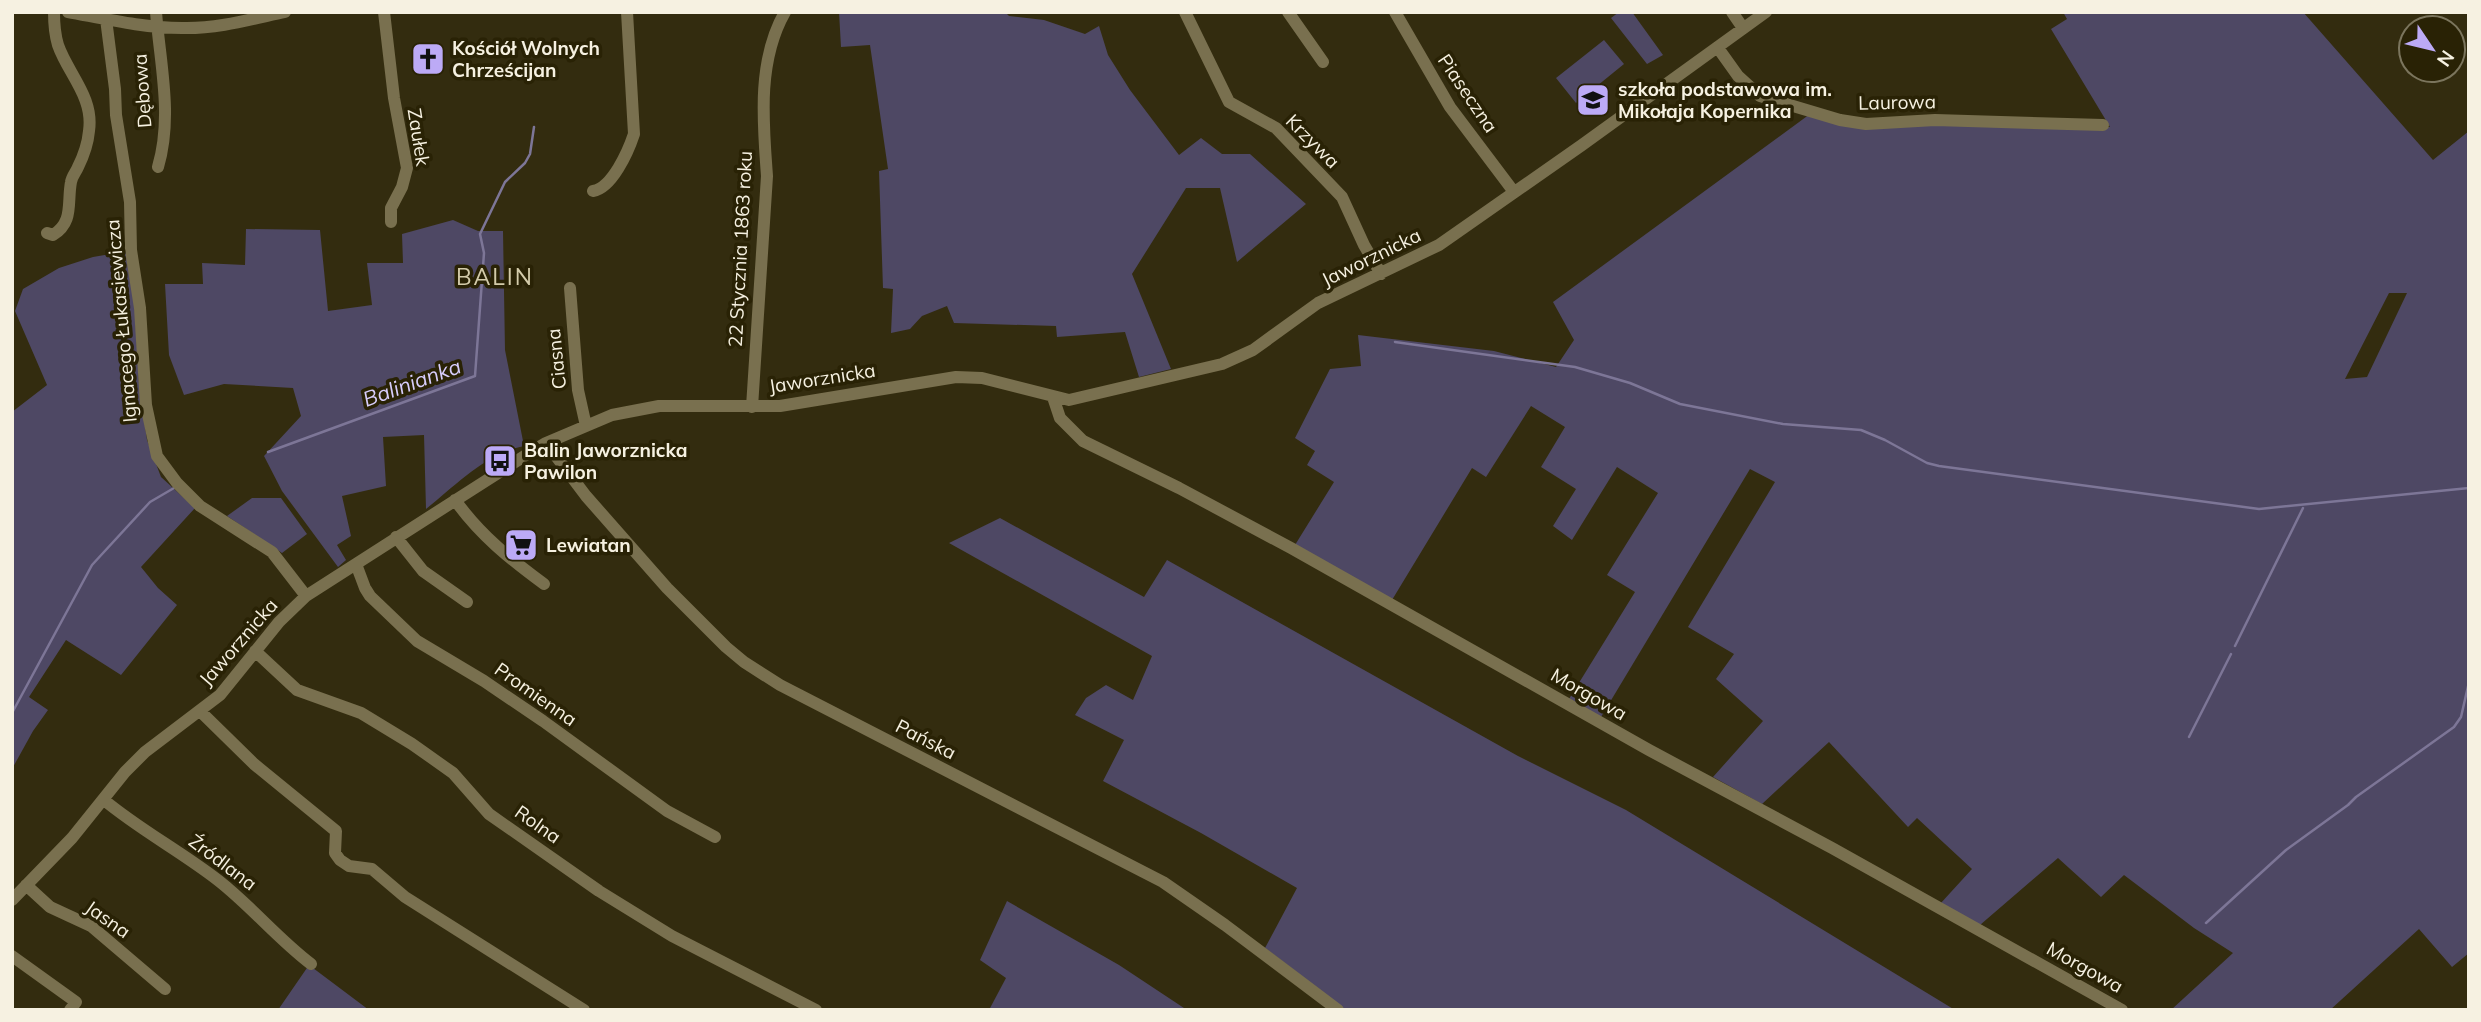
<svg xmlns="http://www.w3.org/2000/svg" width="2481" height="1022" viewBox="0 0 2481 1022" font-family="Mulish,sans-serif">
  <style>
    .green { fill: #4e4864; fill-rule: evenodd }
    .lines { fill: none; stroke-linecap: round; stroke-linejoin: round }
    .stream { stroke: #7d7697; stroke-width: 2.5 }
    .minor { stroke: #79704f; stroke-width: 12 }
    .labels { text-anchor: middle; stroke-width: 7; stroke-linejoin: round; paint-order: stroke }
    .poi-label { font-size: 19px; font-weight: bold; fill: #f6f1e1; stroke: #292205; text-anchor: start }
    .street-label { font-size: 19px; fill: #f6f1e1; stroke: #292205 }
    .water-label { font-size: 21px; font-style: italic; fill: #d7cdfc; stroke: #292205 }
    .quarter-label { font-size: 23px; letter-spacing: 2px; fill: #d3cbaa; stroke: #292205 }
  </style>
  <rect width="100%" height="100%" fill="#332c0f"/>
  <!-- green -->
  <path class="green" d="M839,12H1005L1009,16L1044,20L1085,34L1099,26L1108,55L1130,90L1179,155L1201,138L1222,154H1250L1306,204L1237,262L1220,188H1186L1132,274L1171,369L1139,377L1125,332L1057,337L1056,326L954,323L947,306L922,316L910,329L891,333L893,289L883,288L879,171L888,169L870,45L841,47Z
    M1619,12H1632L1663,55L1647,64L1611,18Z
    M2063,12H2303L2433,160L2469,131V953L2452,967L2419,929L2330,1010H2171L2233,953L2194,928L2124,875L2101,897L2058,858L1980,925L1940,904L1972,869L1917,818L1908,827L1829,742L1762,804L1713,777L1763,721L1716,679L1734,654L1688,627L1775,482L1750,469L1601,717L1569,699L1635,592L1607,575L1658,493L1617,467L1572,540L1553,526L1576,489L1541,467L1565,427L1531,406L1486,477L1472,468L1392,600L1295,545L1334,482L1307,465L1315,451L1295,438L1330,369L1361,366L1358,335L1494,351L1556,367L1574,340L1553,302L1810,114L1936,124L2110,127L2051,29L2067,19ZM2389,293H2407L2367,377L2345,379Z
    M1604,40L1624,64L1576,103L1556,78Z
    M453,220L478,231H503L505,350L524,446C485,454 456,485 426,509L424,435L383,437L386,486L342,496L351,536L337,545L346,560L338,567L282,491L264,456L301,416L293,388L224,384L184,395L169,355L165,284H203L202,263L245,265L246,229L320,230L328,311L372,305L367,263H403L402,234Z
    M128,251L133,278L139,383L147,440L161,477L195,508L141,567L158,588L177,605L121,675L66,640L29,697L48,710L33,731L12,769V412L47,385L15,311L23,289L59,268L93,257Z
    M252,498H281L307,534L282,553L227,516Z
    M1000,518L1144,597L1167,560L1518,756L1626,810L1955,1010H1346L1265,948L1297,888L1201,833L1103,781L1124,740L1075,715L1086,698L1106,685L1133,700L1152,656L949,543Z
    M1007,901L1119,965L1187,1010H989L1006,978L980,960Z
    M309,965L369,1010H278Z"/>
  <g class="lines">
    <!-- stream -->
    <path class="stream" d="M1395,342L1575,367L1630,383L1680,404L1783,424L1861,430L1885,440L1927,463L1939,466L2259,509L2469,488
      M268,452L475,376L484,253L480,234L505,182L525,163L530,154L534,127
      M2235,646L2303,508
      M12,713L92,565L150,502L174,488
      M2189,737L2231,654
      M2206,923L2286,850L2348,805L2356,797L2454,727L2461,717L2469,682"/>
    <!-- minor -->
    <path class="minor" d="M68,12C106,19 144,28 182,28C217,29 252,19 285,12
      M156,12C160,64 173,116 158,167
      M384,12L394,98L407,168L402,187L391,208V222
      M1185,12L1229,102L1276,128L1342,197L1364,245L1381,274
      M1288,12L1323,62
      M1395,12L1450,107L1514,192
      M1732,12L1743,28
      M106,19L115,89L116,115L130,202L131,250L140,308L146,405L157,456L177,483L200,506L272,552L306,596
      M1718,48L1738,76L1760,96L1840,120L1866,124L1935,120L2103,125
      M593,191C612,188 628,152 634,134L627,12
      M47,233L53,235C74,222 67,203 71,182C72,176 76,172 78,167C83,157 88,142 89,131C94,97 68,74 58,45C55,35 54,22 54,12
      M570,288L578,390L586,426
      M1053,397L1060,418L1083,441L1179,488L1291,548L1649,750L1832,848L2122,1010
      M752,407L767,176C763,122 757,61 785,12
      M546,443L586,496L667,588L726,647L744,662L780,685L1163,882L1225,925L1338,1010
      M455,500C480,535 510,559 544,584
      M396,537L423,571L467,602
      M356,564L365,588L370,596L417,641L484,681L543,721L667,811L715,837
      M255,651L297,690L361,713L412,744L453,773L489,814L599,891L672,936L816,1010
      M201,712L254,764L336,831L335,853L340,860L349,866L372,869L405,897L584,1010
      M104,800C140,830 182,852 219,881C252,907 278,939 311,964
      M26,885L50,907L91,926L165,989
      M12,900L72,838L125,772L145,752L220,695L279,622L306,596L526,455L546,443L612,415L659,406H780L956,377L982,378L1069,400L1222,364L1253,350L1318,303L1439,245L1582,145L1766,12
      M12,956L76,1002L70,1010"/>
  </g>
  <!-- icons -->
  <defs>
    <symbol id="church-square" viewBox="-11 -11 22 22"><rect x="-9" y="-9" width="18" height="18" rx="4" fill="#bcaaf6" stroke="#292205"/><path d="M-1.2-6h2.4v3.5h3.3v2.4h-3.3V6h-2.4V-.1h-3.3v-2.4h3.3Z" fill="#111"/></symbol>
    <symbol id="school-square" viewBox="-11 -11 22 22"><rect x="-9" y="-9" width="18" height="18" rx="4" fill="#bcaaf6" stroke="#292205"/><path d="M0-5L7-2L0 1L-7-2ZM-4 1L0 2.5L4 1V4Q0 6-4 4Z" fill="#111"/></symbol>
    <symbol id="bus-square" viewBox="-11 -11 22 22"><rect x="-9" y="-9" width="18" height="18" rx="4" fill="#bcaaf6" stroke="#292205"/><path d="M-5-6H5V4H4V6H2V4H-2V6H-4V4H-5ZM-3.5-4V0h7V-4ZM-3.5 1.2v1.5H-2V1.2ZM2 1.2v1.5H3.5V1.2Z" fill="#111"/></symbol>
    <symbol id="supermarket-square" viewBox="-11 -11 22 22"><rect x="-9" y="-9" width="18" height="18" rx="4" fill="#bcaaf6" stroke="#292205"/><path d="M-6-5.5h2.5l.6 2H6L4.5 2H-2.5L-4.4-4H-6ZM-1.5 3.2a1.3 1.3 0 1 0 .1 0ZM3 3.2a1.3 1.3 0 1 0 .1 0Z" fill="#111"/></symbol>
  </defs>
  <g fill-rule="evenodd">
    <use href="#church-square" x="409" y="40" width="38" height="38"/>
    <use href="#school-square" x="1574" y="81" width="38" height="38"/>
    <use href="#bus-square" x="481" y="442" width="38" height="38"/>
    <use href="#supermarket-square" x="502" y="526" width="38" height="38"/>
  </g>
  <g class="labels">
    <!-- poi labels -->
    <g class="poi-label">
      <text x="452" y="55">Kościół Wolnych<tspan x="452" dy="22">Chrześcijan</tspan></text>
      <text x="1618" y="96">szkoła podstawowa im.<tspan x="1618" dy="22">Mikołaja Kopernika</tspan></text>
      <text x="524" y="457">Balin Jaworznicka<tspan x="524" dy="22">Pawilon</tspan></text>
      <text x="546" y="552">Lewiatan</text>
    </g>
    <!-- street labels -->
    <g class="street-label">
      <text transform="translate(142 91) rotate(-94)" y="7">Dębowa</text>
      <text transform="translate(1468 93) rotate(56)" y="7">Piaseczna</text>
      <text transform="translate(1897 102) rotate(-1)" y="7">Laurowa</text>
      <text transform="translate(419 137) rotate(81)" y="7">Zaułek</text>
      <text transform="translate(1313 141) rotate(45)" y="7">Krzywa</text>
      <text transform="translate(740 249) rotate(-87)" y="7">22 Stycznia 1863 roku</text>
      <text transform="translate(1371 257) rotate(-26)" y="7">Jaworznicka</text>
      <text transform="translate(121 321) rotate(-95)" y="7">Ignacego Łukasiewicza</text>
      <text transform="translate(556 359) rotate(-96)" y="7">Ciasna</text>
      <text transform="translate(822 378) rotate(-9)" y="7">Jaworznicka</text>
      <text transform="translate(238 642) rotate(-49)" y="7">Jaworznicka</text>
      <text transform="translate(536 694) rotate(35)" y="7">Promienna</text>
      <text transform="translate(1589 694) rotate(30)" y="7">Morgowa</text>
      <text transform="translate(926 739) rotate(27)" y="7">Pańska</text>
      <text transform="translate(538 824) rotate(35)" y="7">Rolna</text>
      <text transform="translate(223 862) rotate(37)" y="7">Źródlana</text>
      <text transform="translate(108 919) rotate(35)" y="7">Jasna</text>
      <text transform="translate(2085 967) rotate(29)" y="7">Morgowa</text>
    </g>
    <!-- water labels -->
    <g class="water-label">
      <text transform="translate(412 383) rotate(-20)" y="7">Balinianka</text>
    </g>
    <!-- quarter labels -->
    <g class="quarter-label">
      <text x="495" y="285">BALIN</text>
    </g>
  </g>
  <!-- border -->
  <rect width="2481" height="1022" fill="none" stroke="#f6f1e1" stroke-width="28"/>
  <!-- north arrow -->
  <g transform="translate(2432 49) rotate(125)"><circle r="33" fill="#292205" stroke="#7b755d" stroke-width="2"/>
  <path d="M0-5L12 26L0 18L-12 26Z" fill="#bcaaf6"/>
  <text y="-10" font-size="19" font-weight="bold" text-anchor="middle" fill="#f6f1e1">N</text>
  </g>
</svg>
